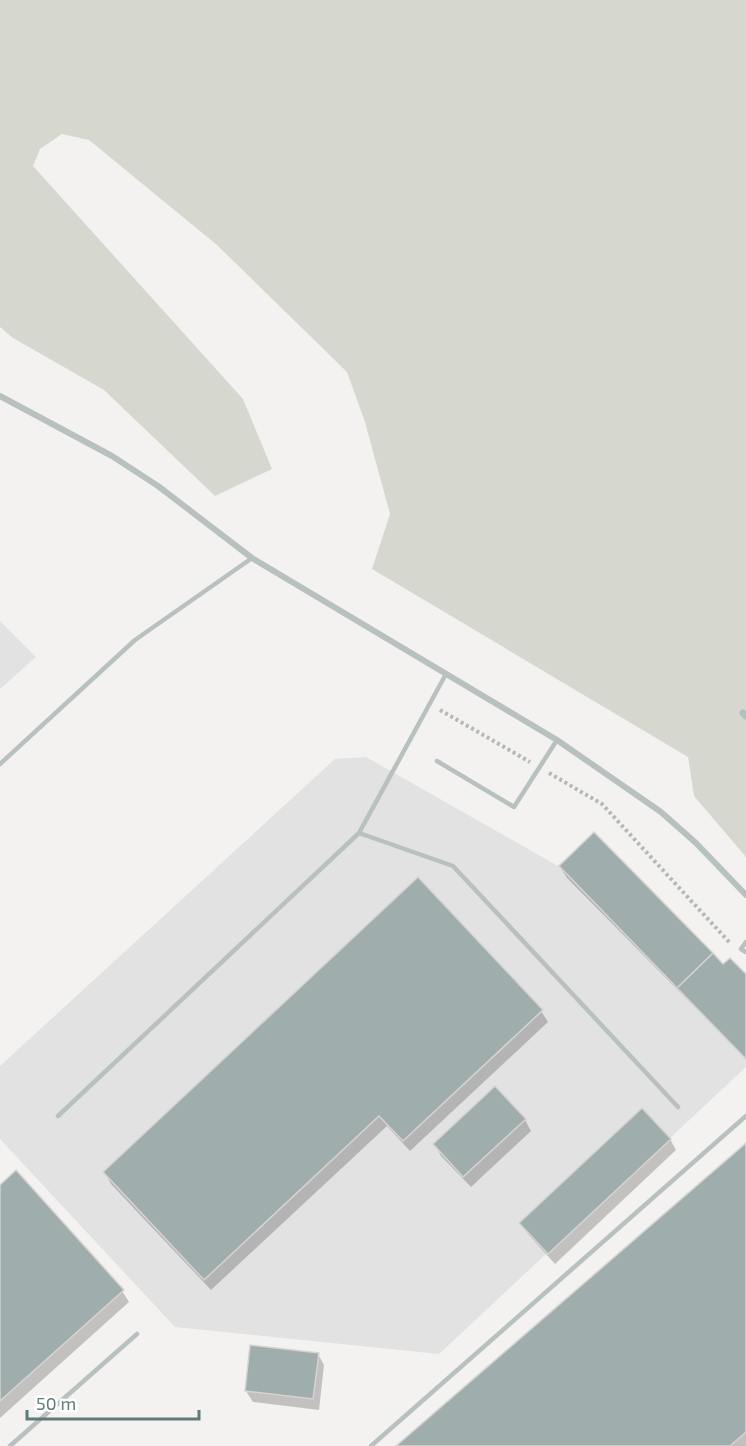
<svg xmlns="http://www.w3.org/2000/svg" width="746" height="1446" viewBox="0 0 746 1446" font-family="'Exo 2',sans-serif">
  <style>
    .built { fill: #e1e2e1 }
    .green { fill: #d6d8cf }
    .shadow { fill: #0003 }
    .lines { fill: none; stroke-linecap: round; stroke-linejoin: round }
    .stream { stroke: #b0c2c0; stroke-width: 7 }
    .building { fill: #9faead; stroke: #d5d4d3; stroke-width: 1.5 }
    .path { stroke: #b3b9b9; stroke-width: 4; stroke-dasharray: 3 3; stroke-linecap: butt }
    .service { stroke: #b8c0c0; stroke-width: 4.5 }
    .minor { stroke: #b8c0c0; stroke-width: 6 }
  </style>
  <rect width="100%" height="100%" fill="#f4f2f0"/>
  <!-- built -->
  <path class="built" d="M0,621L36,657L0,689Z
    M366,757L558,866L594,832L723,964L730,958L746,974V1067L439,1354L175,1327L0,1139V1066L335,759Z"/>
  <!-- green -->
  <path class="green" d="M0,0H746V857L694,796L688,757L372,569L390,514L365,422L347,372L217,245L89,140L62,134L40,149L33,166L243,399L272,469L215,496L104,390L13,338L0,327Z"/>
  <!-- shadow -->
  <path class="shadow" d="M560,867L723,966L746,976V1059L567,878Z
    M541,1011L548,1022L410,1151L387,1126L211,1290L111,1184L105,1173Z
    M525,1120L531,1131L471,1187L441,1156L435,1144Z
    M670,1139L676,1150L555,1264L528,1234L521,1223Z
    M746,1144V1446H398Z
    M0,1187L122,1291L129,1302L0,1418Z
    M318,1354L324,1365L319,1410L253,1402L246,1391Z"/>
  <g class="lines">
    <!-- stream -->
    <path class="stream" d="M743,713L746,716"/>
  </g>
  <!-- building -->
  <path class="building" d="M594,832L713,953L677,988L559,866Z
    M418,877L543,1010L403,1141L379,1116L204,1280L103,1172Z
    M713,953L723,964L730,958L746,974V1059L677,988Z
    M495,1086L526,1119L463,1177L433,1144Z
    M642,1108L671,1139L548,1254L519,1223Z
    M746,1143V1432L730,1446H396Z
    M16,1170L124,1290L0,1401V1185Z
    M250,1345L319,1353L313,1399L245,1391Z"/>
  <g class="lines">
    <!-- path -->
    <path class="path" d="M440,710L530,762
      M549,773L602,804L730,943"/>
    <!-- service -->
    <path class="service" d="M446,674L359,833L453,866L678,1107
      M437,761L514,807L557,740
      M0,764L135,640L252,558
      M746,942L741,949L746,952
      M58,1116L359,833
      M10,1446L137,1334
      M371,1446L746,1116"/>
    <!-- minor -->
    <path class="minor" d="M0,396L112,456L158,486L252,558L557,740L661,812L696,843L746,895"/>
  </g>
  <!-- scale -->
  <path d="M27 1410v9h172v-9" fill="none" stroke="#607a7a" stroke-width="3"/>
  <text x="36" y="1410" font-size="18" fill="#607a7a" stroke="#ffffff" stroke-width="4.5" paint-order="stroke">50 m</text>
</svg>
